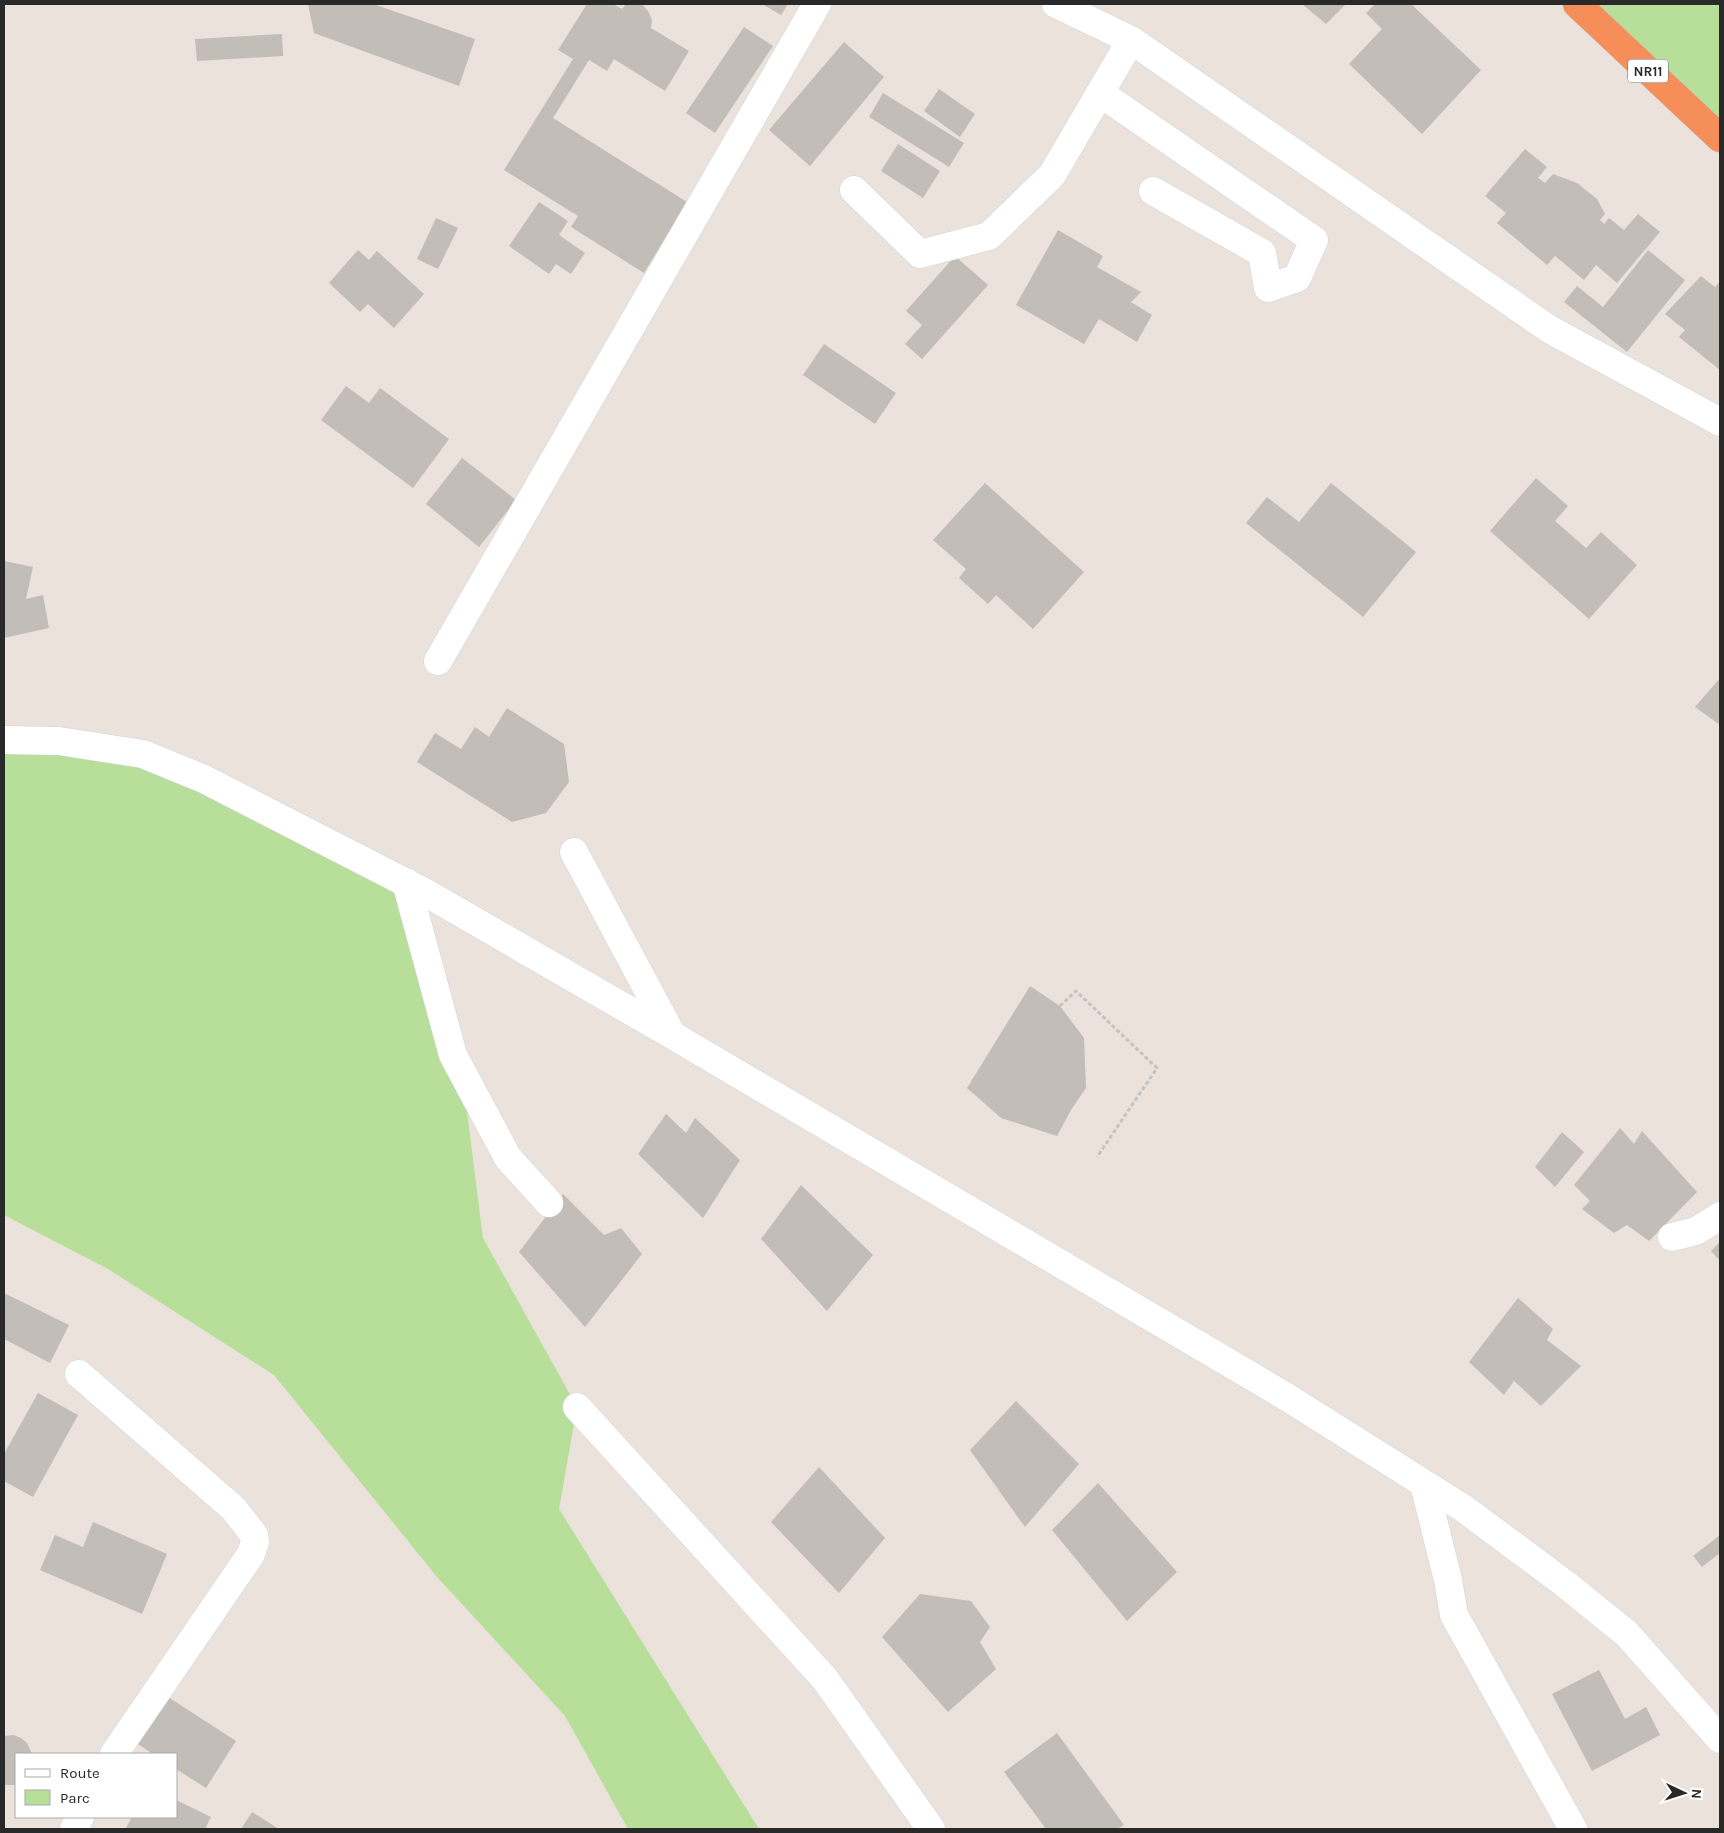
<svg xmlns="http://www.w3.org/2000/svg" width="1724" height="1833" viewBox="0 0 1724 1833" font-family="Karla,sans-serif">
  <style>
    .green { fill: #b8df99 }
    .building { fill: #c3bdb7 }
    .lines { fill: none; stroke-linecap: round; stroke-linejoin: round }
    .minor-casing { stroke: #d0d5e1; stroke-width: 29 }
    .highway-casing { stroke: #c3c3c3; stroke-width: 29 }
    .path { stroke: #c3c3c3; stroke-width: 3; stroke-dasharray: 4 2.5; stroke-linecap: butt }
    .minor { stroke: #fff; stroke-width: 28 }
    .highway { stroke: #f68e5a; stroke-width: 28 }
    .labels { text-anchor: middle; stroke-width: 4; stroke-linejoin: round; paint-order: stroke }
    .shield { fill: #fff; stroke: #696969; stroke-width: 1 }
    .shield-label { font-size: 14px; font-weight: bold; fill: #292929 }
  </style>
  <rect width="100%" height="100%" fill="#eae2db"/>
  <!-- green -->
  <path class="green" d="M1577,4H1720V138Z
    M4,730L63,731L408,871L462,1072L483,1238L577,1407L559,1509L759,1829H628L565,1716L437,1577L274,1375L108,1269L4,1215Z"/>
  <!-- building -->
  <path class="building" d="M308,4H373L475,39L459,86L314,33Z
    M587,4H613L622,9L626,4H642L648,11L652,20L651,28L689,51L665,91L614,59L607,71L589,60L553,118L687,202L644,273L571,227L578,216L504,170L573,59L558,50Z
    M762,4H788L781,15Z
    M1302,4H1346L1326,24Z
    M1375,4H1411L1481,70L1422,134L1349,64L1382,29L1366,13Z
    M744,27L773,46L715,133L686,113Z
    M282,34L283,56L197,61L195,39Z
    M844,42L884,77L810,166L769,130Z
    M939,89L975,114L960,137L924,111Z
    M883,93L964,143L949,167L869,117Z
    M898,144L940,171L923,198L881,171Z
    M1525,149L1547,167L1538,178L1545,183L1553,174L1577,183L1597,199L1605,214L1600,220L1604,224L1609,218L1624,230L1638,214L1660,232L1617,283L1596,265L1584,280L1555,256L1547,265L1497,223L1506,213L1485,196Z
    M539,202L568,221L559,235L585,253L571,274L556,264L549,274L509,246Z
    M436,218L458,228L438,269L417,259Z
    M1058,230L1103,256L1097,267L1141,292L1131,302L1152,315L1137,342L1099,319L1084,344L1016,305Z
    M358,250L369,260L377,251L424,294L394,328L368,304L360,312L329,283Z
    M1648,250L1685,280L1627,352L1564,302L1577,286L1603,307Z
    M955,256L988,285L922,359L905,344L922,325L906,311Z
    M1701,276L1715,287L1720,282V370L1679,337L1685,330L1665,314Z
    M824,344L896,393L875,424L803,375Z
    M346,386L369,403L380,388L449,439L413,488L321,420Z
    M462,458L516,500L479,547L426,504Z
    M1536,478L1568,506L1555,521L1586,548L1601,532L1637,565L1589,619L1490,531Z
    M985,483L1084,572L1033,629L996,595L988,604L959,578L966,569L933,540Z
    M1331,483L1416,552L1363,617L1246,523L1267,497L1299,522Z
    M4,561L33,567L26,599L43,595L49,628L4,638Z
    M1720,678V725L1695,707Z
    M507,708L564,744L569,782L546,813L512,822L417,762L435,733L461,749L475,727L489,737Z
    M1030,986L1060,1006L1084,1038L1086,1088L1071,1110L1057,1136L1001,1118L967,1088Z
    M666,1114L686,1133L695,1118L740,1160L703,1218L638,1154Z
    M1620,1128L1634,1144L1642,1131L1697,1192L1649,1241L1627,1225L1614,1233L1582,1209L1590,1201L1574,1185Z
    M1562,1132L1584,1152L1555,1187L1535,1167Z
    M801,1185L873,1255L827,1311L761,1239Z
    M563,1194L604,1235L621,1228L642,1254L585,1327L519,1252Z
    M1720,1242V1261L1711,1251Z
    M4,1293L69,1325L50,1363L4,1339Z
    M1518,1298L1553,1329L1547,1340L1581,1366L1541,1406L1514,1381L1504,1395L1469,1362Z
    M38,1393L78,1415L33,1497L4,1481V1454Z
    M1016,1401L1079,1464L1025,1527L970,1450Z
    M819,1467L885,1538L839,1593L771,1522Z
    M1098,1483L1177,1572L1127,1621L1052,1530Z
    M93,1522L167,1554L142,1614L40,1570L55,1535L83,1547Z
    M1720,1535V1553L1702,1567L1693,1556Z
    M920,1594L971,1601L990,1627L980,1642L996,1669L948,1712L882,1637Z
    M1599,1670L1625,1719L1646,1707L1660,1735L1592,1771L1552,1694Z
    M162,1693L236,1741L206,1788L176,1769V1754H153L132,1740Z
    M1057,1733L1124,1825L1117,1829H1046L1004,1772Z
    M13,1735L21,1738L27,1743L32,1754H16V1785H4V1736Z
    M176,1800L211,1817L205,1829H129L126,1828L132,1817H176Z
    M252,1812L279,1829H241Z"/>
  <g class="lines">
    <defs>
      <path id="minor" d="M1056,4L1131,40L1549,329L1720,422
        M1100,93L1314,240L1297,278L1268,288L1262,253L1153,191
        M854,190L920,254L989,236L1052,175L1131,40
        M438,661L817,4
        M4,740L59,741L143,754L204,779L428,894L672,1035L1285,1396L1463,1508L1564,1583L1627,1634L1720,1739
        M574,852L672,1035
        M406,882L453,1055L508,1158L549,1203
        M1672,1237L1696,1231L1720,1216
        M79,1374L234,1509L254,1535L255,1542L251,1554L114,1754
        M577,1407L825,1679L931,1829
        M1424,1484L1448,1580L1454,1615L1573,1829
        M74,1829L80,1817"/>
      <path id="highway" d="M1577,4L1720,138"/>
    </defs>
    <!-- minor casing -->
    <use href="#minor" class="minor-casing"/>
    <!-- highway casing -->
    <use href="#highway" class="highway-casing"/>
    <!-- path -->
    <path class="path" d="M1060,1006L1076,991L1157,1068L1097,1157"/>
    <!-- minor -->
    <use href="#minor" class="minor"/>
    <!-- highway -->
    <use href="#highway" class="highway"/>
  </g>
  <g class="labels">
    <!-- shield labels -->
    <rect class="shield" x="1628" y="59.5" width="40" height="23" rx="4"/>
    <g class="shield-label">
      <text x="1648" y="76">NR11</text>
    </g>
  </g>
  <!-- border -->
  <rect width="1724" height="1833" fill="none" stroke="#292929" stroke-width="10"/>
  <!-- legend -->
  <rect x="15" y="1753" width="162" height="65" fill="#ffffff" stroke="#a9a9a9"/>
  <rect x="25" y="1769" width="25" height="8" fill="#ffffff" stroke="#a9a9a9"/>
  <text x="60" y="1778" font-size="15" fill="#292929">Route</text>
  <rect x="25" y="1790" width="25" height="15" fill="#b8df99" stroke="#a9a9a9"/>
  <text x="60" y="1803" font-size="15" fill="#292929">Parc</text>
  <!-- north arrow -->
  <g transform="translate(1684 1793) rotate(94)" stroke="#ffffff" stroke-width="4" paint-order="stroke">
  <path d="M0-4L9 19L0 12L-9 19Z" fill="#292929"/>
  <text y="-8" font-size="14" font-weight="bold" text-anchor="middle" fill="#292929">N</text>
  </g>
</svg>
